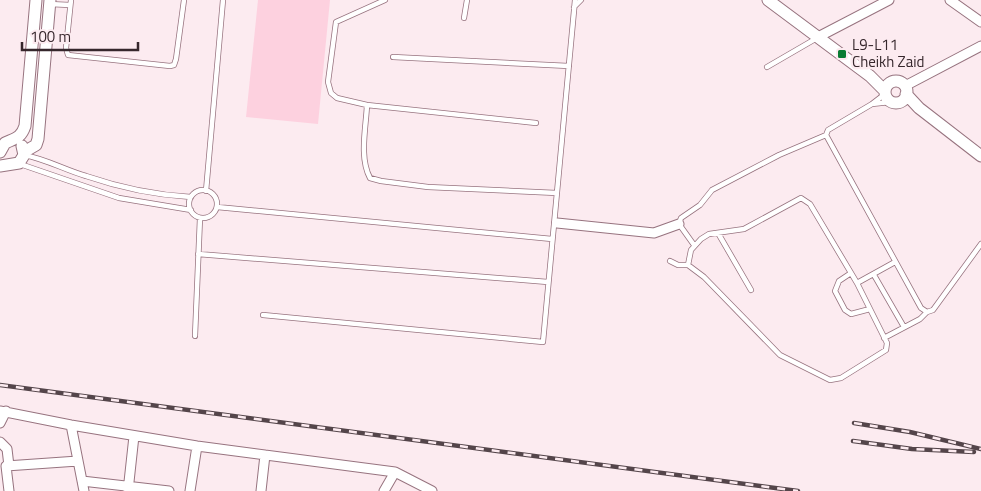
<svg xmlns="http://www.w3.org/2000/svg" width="981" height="491" viewBox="0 0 981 491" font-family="'Titillium Web',sans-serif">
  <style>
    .pitch { fill: #fdd1df }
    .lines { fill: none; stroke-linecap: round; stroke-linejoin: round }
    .lane-casing { stroke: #97737f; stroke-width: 6 }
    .street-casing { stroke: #97737f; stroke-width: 11 }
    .secondary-casing { stroke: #97737f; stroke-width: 13 }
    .lane { stroke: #fff; stroke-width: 4.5 }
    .street { stroke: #fff; stroke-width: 9 }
    .secondary { stroke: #fff; stroke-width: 11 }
    .rail-casing { stroke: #54454a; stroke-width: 4.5 }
    .rail { stroke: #fcebf0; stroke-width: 2.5; stroke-dasharray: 8; stroke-linecap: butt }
    .poi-dot { fill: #097c33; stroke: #fcebf0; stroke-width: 2 }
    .labels { text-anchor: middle; stroke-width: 5; stroke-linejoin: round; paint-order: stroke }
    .poi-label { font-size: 15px; fill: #36272c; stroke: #fcebf0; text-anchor: start }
  </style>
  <rect width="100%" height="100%" fill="#fcebf0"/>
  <!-- pitch -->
  <path class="pitch" d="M258,0H330L318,124L246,117Z"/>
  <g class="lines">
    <defs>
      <path id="lane" d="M71,0L66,48L68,55L170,66L174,65L176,59L184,0
        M385,0L336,22L328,82L331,93L337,98L367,105L536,123
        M49,4L70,5
        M574,7L581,0
        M464,18L467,0
        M393,57L569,66
        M767,67L817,38
        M885,94L872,104L890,102
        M872,104L828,130L826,135L921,308L927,312L933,310L981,244
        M367,105C366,128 359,157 370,178L381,181L428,187L557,193
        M24,155C46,159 65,170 86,176C121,188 155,195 191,197
        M20,164L119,198L191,210
        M189 204a14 14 0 1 1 28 0a14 14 0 1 1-28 0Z
        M206,191L223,0
        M217,207L552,239
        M718,233L751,290
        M694,245L679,224L681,218L700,205L712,190L779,155L826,135
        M198,254L548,282
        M670,261L678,265H688L704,277L780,355L830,380L841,378L886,350L887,343L857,283L810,204L801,198L744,229L709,234L701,239L691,250L688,265
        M851,273L839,281L835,291L845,310L851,314L870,309
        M874,275L904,327
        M857,283L895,262
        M263,315L543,342L575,0
        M195,336L200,218
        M884,338L920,319L927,312"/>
      <path id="street" d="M950,0L981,22
        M818,37L889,0
        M905,86L981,46
        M557,223L654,233L679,224
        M0,411L71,425L197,446L395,472L432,491
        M0,423L6,411
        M71,425L84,491
        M0,442L7,449L9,466
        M82,481L169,491
        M9,491L6,466L78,461
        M128,491L134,436
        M190,491L197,446
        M261,491L265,455
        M384,491L395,472"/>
      <path id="secondary" d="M768,0L870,76L885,91
        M885 92a11 11 0 1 1 22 0a11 11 0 1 1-22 0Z
        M906,94L919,108L981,156
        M0,152L5,143C16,138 21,138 25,126L36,0
        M24,152L36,145L38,139L50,0
        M0,166L19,163L24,155L22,146"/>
    </defs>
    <!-- lane casing -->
    <use href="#lane" class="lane-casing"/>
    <!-- street casing -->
    <use href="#street" class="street-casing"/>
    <!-- secondary casing -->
    <use href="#secondary" class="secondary-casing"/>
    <!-- lane -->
    <use href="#lane" class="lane"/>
    <!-- street -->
    <use href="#street" class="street"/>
    <!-- secondary -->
    <use href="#secondary" class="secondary"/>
    <defs>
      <path id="rail" d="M0,385L798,491
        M854,423L910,432L981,449
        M853,441L912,449L974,452"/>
    </defs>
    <!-- rail casing -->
    <use href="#rail" class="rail-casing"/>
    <!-- rail -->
    <use href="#rail" class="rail"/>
  </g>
  <!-- markers -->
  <rect class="poi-dot" x="837" y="49" width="10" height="10" rx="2.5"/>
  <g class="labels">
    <!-- poi labels -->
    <g class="poi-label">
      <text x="852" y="50">L9-L11<tspan x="852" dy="17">Cheikh Zaid</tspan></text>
    </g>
  </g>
  <!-- scale -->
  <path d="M22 42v8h116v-8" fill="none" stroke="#36272c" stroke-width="2.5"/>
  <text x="30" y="42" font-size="15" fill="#36272c" stroke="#fcebf0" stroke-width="4" paint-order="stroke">100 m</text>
</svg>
